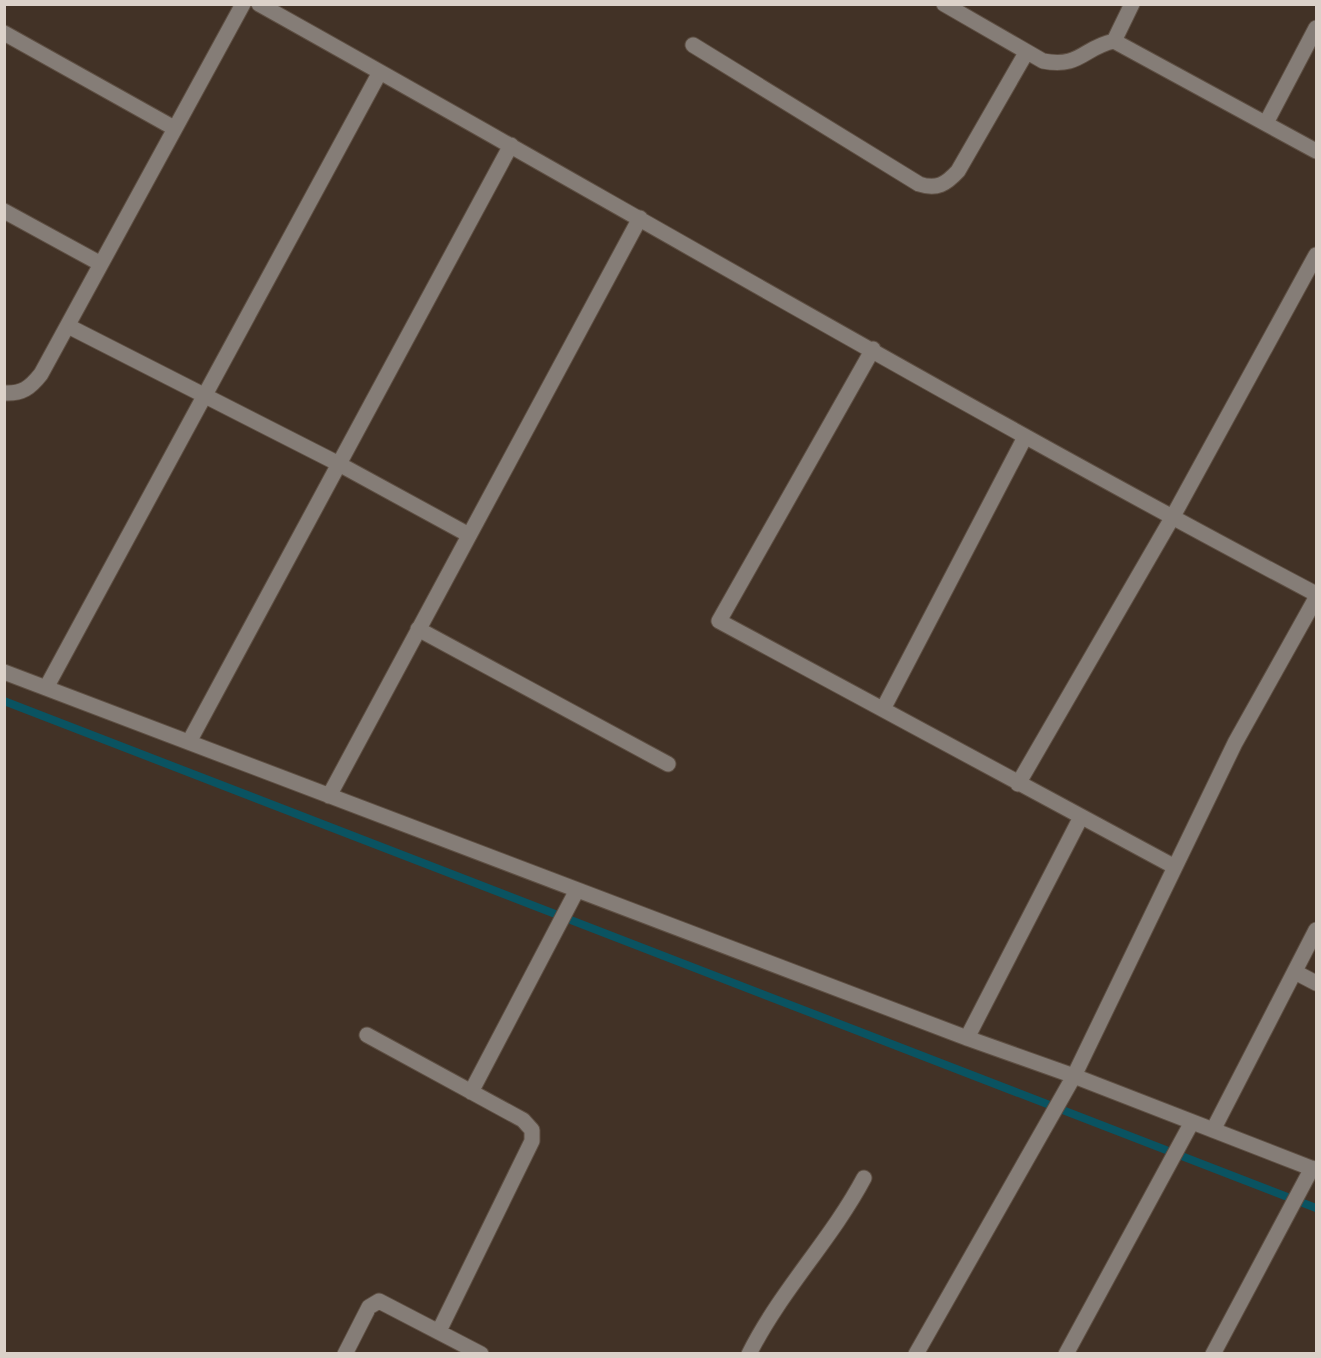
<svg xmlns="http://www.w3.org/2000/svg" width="1321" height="1358" viewBox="0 0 1321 1358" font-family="Merriweather,serif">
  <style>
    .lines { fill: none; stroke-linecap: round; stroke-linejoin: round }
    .stream { stroke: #0a5361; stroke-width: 8 }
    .minor-casing { stroke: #5e4f43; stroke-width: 17 }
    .minor { stroke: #857d77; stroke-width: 15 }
  </style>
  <rect width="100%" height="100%" fill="#423226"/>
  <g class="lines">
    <!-- stream -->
    <path class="stream" d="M4,701L1316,1208"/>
    <defs>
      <path id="minor" d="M259,4C612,201 960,406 1316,594
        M944,4L1043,61C1081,68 1082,48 1114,41L1316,151
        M4,33L174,128
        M1114,41L1132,4
        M693,45L919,184C937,190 946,184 958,171L1026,53
        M1266,123L1316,28
        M4,211L101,264
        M68,326L339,464L469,535
        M873,349L719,621L1175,867
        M4,393C22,394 30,388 41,374L243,4
        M418,629L668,764
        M4,672L967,1038L1074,1076L1316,1170
        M46,688L380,72
        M883,709L1025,437
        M189,742L511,145
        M1018,784L1172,518L1316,255
        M329,796L640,218
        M1295,972L1316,983
        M367,1035L523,1120L532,1130V1141L439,1331
        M967,1038L1081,817
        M471,1092L577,890
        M1213,1130L1316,930
        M345,1354L369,1307L379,1301L481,1354
        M749,1354C781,1290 831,1240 864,1178
        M916,1354L1074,1076L1235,743L1316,598
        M1066,1354L1192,1122
        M1213,1354L1312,1168"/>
    </defs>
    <!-- minor casing -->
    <use href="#minor" class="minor-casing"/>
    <!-- minor -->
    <use href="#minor" class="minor"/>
  </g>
  <!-- border -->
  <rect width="1321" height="1358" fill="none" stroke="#dbd1c9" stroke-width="12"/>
</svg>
